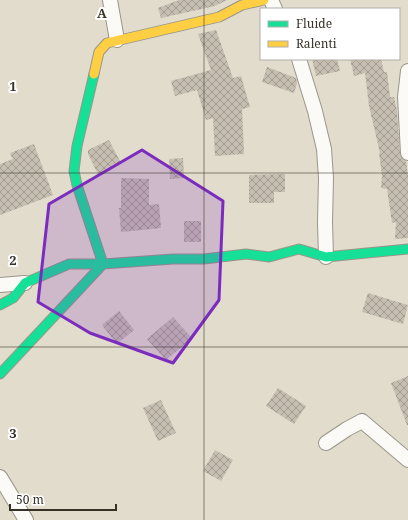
<svg xmlns="http://www.w3.org/2000/svg" width="408" height="520" viewBox="0 0 408 520" font-family="'Noto Serif',serif">
  <style>
    .building { fill: url(#building-cross-hatch) }
    .lines { fill: none; stroke-linecap: round; stroke-linejoin: round }
    .street-casing { stroke: #9a9689; stroke-width: 16 }
    .fast-casing { stroke: #9a9689; stroke-width: 11 }
    .slow-casing { stroke: #9a9689; stroke-width: 11 }
    .street { stroke: #fbfaf7; stroke-width: 14 }
    .fast { stroke: #16e098; stroke-width: 9 }
    .slow { stroke: #ffcf43; stroke-width: 9 }
    .marked { fill: #7b2cbf; fill-opacity: 0.2; stroke: #7b2cbf; stroke-width: 3; stroke-linejoin: round }
    .grid { fill: none; stroke: #353125; stroke-width: 1; stroke-opacity: 0.55 }
    .grid-label { font-size: 13px; text-anchor: middle; font-weight: bold; fill: #353125; stroke: #fff; stroke-width: 4; stroke-linejoin: round; paint-order: stroke }
  </style>
  <defs>
    <pattern id="building-cross-hatch" width="8" height="8" patternUnits="userSpaceOnUse"><rect width="8" height="8" fill="#c6beb1"/><path d="M0 0l8 8M0 8l8-8" fill="none" stroke="#a29b90"/></pattern>
  </defs>
  <rect width="100%" height="100%" fill="#e2dccc"/>
  <!-- building -->
  <path class="building" d="M179,0H227L215,6L161,18L158,8Z
    M216,30L233,78L241,76L250,107L242,109L244,154L215,156L213,118L206,120L197,90L175,96L171,81L211,70L198,34Z
    M312,59H337L340,71L316,76Z
    M350,59H381L384,72H387L390,97H394L397,111L400,154L401,158L406,161L408,176V238L395,239L396,222L392,223L387,189L381,188L382,175L379,153H380L369,106L365,73L354,76Z
    M267,67L296,78L297,83L294,93L262,82Z
    M109,140L121,163L98,174L88,154V150Z
    M34,144L53,195L0,215V164L13,159L10,153Z
    M183,158L184,178L170,179L169,159Z
    M285,174V192H274V203H249V175Z
    M121,178L149,179V205L159,204L161,228L121,232L119,208H121Z
    M184,221H201V242H184Z
    M368,293L408,305L403,324L362,312Z
    M119,311L134,330L117,344L102,325Z
    M173,317L192,338L166,360L147,339Z
    M408,376V425H407L391,383Z
    M278,388L306,406L294,424L266,406Z
    M161,400L176,433L158,441L143,408Z
    M215,450L233,460L221,481L203,471Z"/>
  <g class="lines">
    <defs>
      <path id="street" d="M110,0L117,40
        M271,0L275,9
        M299,59L315,111L324,149L326,178L325,222L326,257
        M408,71L405,97L408,153
        M0,285L25,283
        M326,443L347,429L362,421L408,460
        M0,477L26,520"/>
      <path id="fast" d="M0,305L13,298L25,283L69,264H103L173,259H204L246,254L269,257L299,249L326,257L408,249
        M0,374L103,264L77,185L74,171L77,146L94,74"/>
      <path id="slow" d="M94,74L99,52L107,43L219,17L242,5L264,0"/>
    </defs>
    <!-- street casing -->
    <use href="#street" class="street-casing"/>
    <!-- fast casing -->
    <use href="#fast" class="fast-casing"/>
    <!-- slow casing -->
    <use href="#slow" class="slow-casing"/>
    <!-- street -->
    <use href="#street" class="street"/>
    <!-- fast -->
    <use href="#fast" class="fast"/>
    <!-- slow -->
    <use href="#slow" class="slow"/>
  </g>
  <!-- marked area -->
  <path class="marked" d="M142,150L223,201L219,300L173,363L90,333L38,302L49,204Z"/>
  <!-- grid -->
  <path class="grid" d="M204,0V520M0,173H408M0,347H408"/>
  <g class="grid-label">
    <text x="102" y="18">A</text>
    <text x="13" y="91">1</text>
    <text x="13" y="265">2</text>
    <text x="13" y="438">3</text>
  </g>
  <!-- legend -->
  <rect x="260" y="8" width="140" height="52" fill="#ffffff" stroke="#aeada8"/>
  <rect x="268" y="21" width="20" height="6" fill="#16e098" stroke="#aeada8"/>
  <text x="296" y="28" font-size="12" fill="#353125">Fluide</text>
  <rect x="268" y="41" width="20" height="6" fill="#ffcf43" stroke="#aeada8"/>
  <text x="296" y="48" font-size="12" fill="#353125">Ralenti</text>
  <!-- scale -->
  <path d="M10 504v6h106v-6" fill="none" stroke="#353125" stroke-width="2"/>
  <text x="16" y="504" font-size="12" fill="#353125" stroke="#ffffff" stroke-width="3" paint-order="stroke">50 m</text>
</svg>
